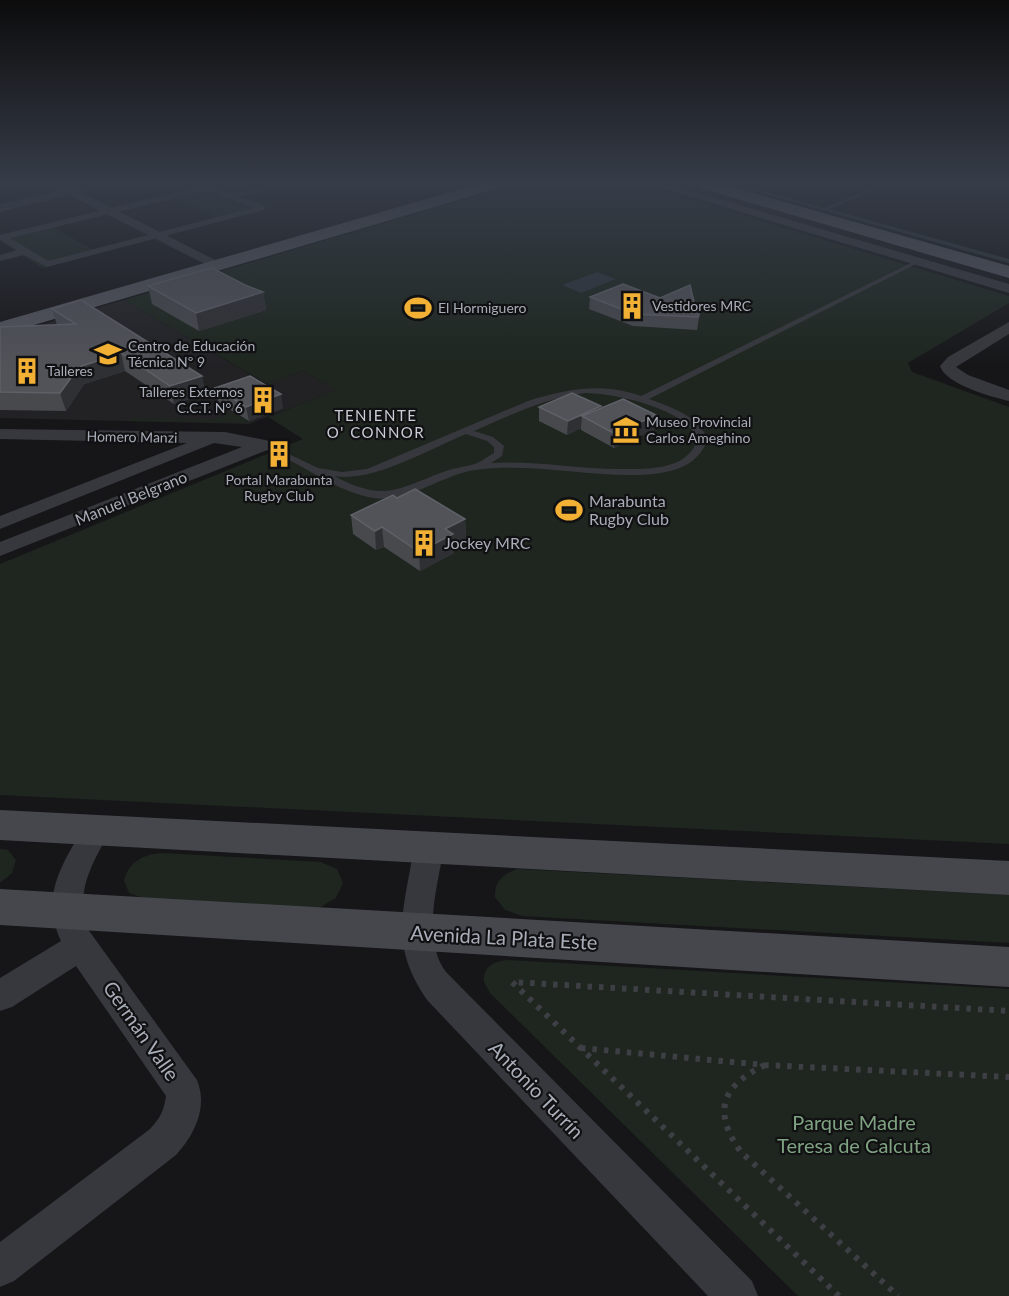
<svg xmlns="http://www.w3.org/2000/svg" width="1009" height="1296" viewBox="0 0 1009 1296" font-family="Lato,sans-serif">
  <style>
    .built { fill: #222225 }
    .green { fill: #1e261f }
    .water { fill: #2c353c }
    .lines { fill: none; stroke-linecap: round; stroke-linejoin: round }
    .stream { fill: #2c353c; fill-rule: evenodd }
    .path { stroke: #3d3f44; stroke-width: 6; stroke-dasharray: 4.5 7; stroke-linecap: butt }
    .service { fill: #37383d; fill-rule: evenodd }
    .pedestrian { fill: #37383d; fill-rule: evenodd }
    .minor { fill: #37383d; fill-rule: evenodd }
    .secondary { fill: #45474d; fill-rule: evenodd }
    .primary { fill: #53555c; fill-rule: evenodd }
    .wall { fill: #47494d }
    .shaded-wall { fill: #2f3033 }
    .building { fill: #525359; stroke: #5f6168; stroke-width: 1.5 }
    .labels { text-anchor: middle; stroke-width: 4.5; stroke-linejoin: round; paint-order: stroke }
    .far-poi-label { font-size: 14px; fill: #a8adb8; stroke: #111113; text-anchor: start }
    .far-street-label { font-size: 14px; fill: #a8adb8; stroke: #111113 }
    .far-neighbourhood-label { font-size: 15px; letter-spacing: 1.5px; fill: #c9ccd4; stroke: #111113 }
    .street-label { font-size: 16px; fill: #a8adb8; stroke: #111113 }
    .poi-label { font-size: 16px; fill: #a8adb8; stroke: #111113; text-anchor: start }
    .near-street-label { font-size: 20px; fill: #a8adb8; stroke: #111113 }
    .near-park-label { font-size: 20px; fill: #7fa381; stroke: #111113 }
  </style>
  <rect width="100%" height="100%" fill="#161618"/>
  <!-- built -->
  <path class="built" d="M124,300L266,384L303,371L337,390L249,424L0,418V337Z"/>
  <!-- green -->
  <path class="green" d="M206,185H219L271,207L224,220L167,195Z
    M513,185H643L1009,296V303L908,363L912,372L1009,407V844L0,795V564L303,439L268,417L336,390L303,371L267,384L124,300Z
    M47,224L99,253L42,268L0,241V235Z
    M233,412L251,423L130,421L132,418L212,420Z
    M0,849L8,850L16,860L12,873L0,883Z
    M163,853L321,862L337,869L343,883L336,898L319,908L144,898L129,893L124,881C129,861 144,854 163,853Z
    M517,869L1009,895V943L522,916L505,910L495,897C494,882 503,874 517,869Z
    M509,960L1009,989V1296H798L490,993L484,982C483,966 494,961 509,960Z"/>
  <!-- water -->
  <path class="water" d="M597,272L616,279L581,293L562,285Z"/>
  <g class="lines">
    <!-- stream -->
    <path class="stream" d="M734,185H742L824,208L880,185H887L829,209L1009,259V263Z"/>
    <!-- path -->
    <path class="path" d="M581,1048L765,1065L1009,1077
      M765,1065C721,1086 712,1112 741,1152L898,1296
      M839,1296L512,982L1009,1011"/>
    <!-- service -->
    <path class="service" d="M915,261L920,262L649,399C671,407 699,416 708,440C703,451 695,461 684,466C668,474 647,475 630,475C578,475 526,463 475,470C441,475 409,503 374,498C342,493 315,473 287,459C278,454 266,451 258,445L260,443H266L318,468L342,472L367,469L528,401C566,389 602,382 641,396ZM585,393C615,393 688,409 698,440C693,451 684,461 672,464C657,469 641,469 626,469C581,470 536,460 491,463L502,456L504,446L493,437L474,431C510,415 546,398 585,393ZM466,434L487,441L494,447V453C488,456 481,462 475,464C464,467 453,468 443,472C395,490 384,502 334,476C372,483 430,449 466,434Z"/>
    <!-- pedestrian -->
    <path class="pedestrian" d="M206,185C216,185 224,193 234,193C246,194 264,185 281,185L241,197L264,206V210L47,267L24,255L0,261V255L17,250L0,240V235ZM209,190L252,208L48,261L10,238Z"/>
    <!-- minor -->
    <path class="minor" d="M51,185L72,188L104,185L81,192L225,265L218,269L213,268L69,195L0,212V204L59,191Z
      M295,185H312L317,189L311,192Z
      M651,185H671L1009,284V293Z
      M1009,322V334L956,367L968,375L1009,390V401C992,397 945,384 940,366L948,357Z
      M0,429L225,432L270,441L272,445L270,449L0,556V542L242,447L214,443L0,529V516L187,443L0,439Z
      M96,819L106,822L110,830C93,864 75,889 87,928L197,1080C208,1107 195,1134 176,1155L14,1281L0,1287V1242L150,1129C160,1118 164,1111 166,1096L76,966L12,1007L0,1011V978L61,941C39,894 64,863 86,822Z
      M429,835L439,839L444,847C438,885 421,938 446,972L752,1281L758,1296H708L428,1001C388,945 404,910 414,847L419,839Z"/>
    <!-- secondary -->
    <path class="secondary" d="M0,810L1009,861V895L0,840Z
      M0,889L1009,947V987L0,925Z"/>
    <!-- primary -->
    <path class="primary" d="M475,185H501L499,188L0,335V322Z
      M698,185H725L1009,266V278L700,188Z"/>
  </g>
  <!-- wall -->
  <path class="wall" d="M245,285L263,292L266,310L199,331L152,304L148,286Z
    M590,297L696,310L700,312L697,330L633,326L589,309Z
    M52,309L202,376L205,394L174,404L125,371L84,384L66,411L0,410V327L57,325Z
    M215,388L283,408L249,421L218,402Z
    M601,406L600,409L656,415L655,429L614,448L581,430V428L567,435L539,421V407Z
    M397,498L465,519L466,538L453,545L454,553L420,571L384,547L376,550L353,534L351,515Z"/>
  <!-- shaded-wall -->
  <path class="shaded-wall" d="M263,292L266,310L199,331L196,313Z
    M121,353L125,371L84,384L66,411L60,393L79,367Z
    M202,376L205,394L174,404L170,386Z
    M281,394L283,408L249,421L246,407Z
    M601,406L600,420L582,416L581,428L567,435L568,421Z
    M656,415L655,429L614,448L615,434Z
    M465,519L466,538L453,545L454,553L420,571L419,552L445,529Z
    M382,527L384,547L376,550L375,531Z"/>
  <!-- building -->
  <path class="building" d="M212,268L245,285L263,292L196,313L148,286Z
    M623,284L660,298L690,285L696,310L700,312L698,317L634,314L590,297Z
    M81,300L202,376L170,386L121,353L79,367L60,393L0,392V327L76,324L52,309Z
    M250,376L281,394L246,407L215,388Z
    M572,393L601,406L568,421L539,407Z
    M623,399L656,415L615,434L582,416Z
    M415,489L465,519L445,529L453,534L419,552L382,527L375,531L351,515L393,495L397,498Z"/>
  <!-- sky -->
  <linearGradient id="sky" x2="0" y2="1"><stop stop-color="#0c0c0d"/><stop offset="0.5" stop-color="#363c48"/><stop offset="1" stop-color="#363c48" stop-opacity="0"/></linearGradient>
  <rect width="1009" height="367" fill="url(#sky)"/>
  <!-- icons -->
  <defs>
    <symbol id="building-bare" viewBox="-9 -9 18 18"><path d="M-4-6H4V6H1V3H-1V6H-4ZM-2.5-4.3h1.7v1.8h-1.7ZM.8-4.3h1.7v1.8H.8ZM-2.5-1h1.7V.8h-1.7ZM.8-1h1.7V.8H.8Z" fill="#f2b134" stroke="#111113" stroke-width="2.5" paint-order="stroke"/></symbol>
    <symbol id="stadium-bare" viewBox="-9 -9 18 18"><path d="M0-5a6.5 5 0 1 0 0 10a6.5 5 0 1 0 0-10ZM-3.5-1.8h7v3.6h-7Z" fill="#f2b134" stroke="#111113" stroke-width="2.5" paint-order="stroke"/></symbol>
    <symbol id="school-bare" viewBox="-9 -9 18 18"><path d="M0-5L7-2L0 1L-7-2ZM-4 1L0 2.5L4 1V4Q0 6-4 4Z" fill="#f2b134" stroke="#111113" stroke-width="2.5" paint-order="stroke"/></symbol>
    <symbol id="museum-bare" viewBox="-9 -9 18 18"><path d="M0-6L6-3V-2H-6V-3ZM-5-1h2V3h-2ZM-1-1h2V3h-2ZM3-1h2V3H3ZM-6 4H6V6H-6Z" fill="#f2b134" stroke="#111113" stroke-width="2.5" paint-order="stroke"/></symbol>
  </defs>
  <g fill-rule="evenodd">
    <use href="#building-bare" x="613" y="287" width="38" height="38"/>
    <use href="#stadium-bare" x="399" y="289" width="38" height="38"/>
    <use href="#school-bare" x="89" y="335" width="38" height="38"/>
    <use href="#building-bare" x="8" y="352" width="38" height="38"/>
    <use href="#building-bare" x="244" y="381" width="38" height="38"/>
    <use href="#museum-bare" x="607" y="411" width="38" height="38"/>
    <use href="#building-bare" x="260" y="435" width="38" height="38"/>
    <use href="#stadium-bare" x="550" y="491" width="38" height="38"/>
    <use href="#building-bare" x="405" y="524" width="38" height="38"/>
  </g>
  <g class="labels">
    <!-- far-poi labels -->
    <g class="far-poi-label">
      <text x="652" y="311">Vestidores MRC</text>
      <text x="438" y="313">El Hormiguero</text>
      <text x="128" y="351">Centro de Educación<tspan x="128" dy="16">Técnica Nº 9</tspan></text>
      <text x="47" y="376">Talleres</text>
      <text x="243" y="397" text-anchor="end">Talleres Externos<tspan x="243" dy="16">C.C.T. N° 6</tspan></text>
      <text x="646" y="427">Museo Provincial<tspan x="646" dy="16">Carlos Ameghino</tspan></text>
      <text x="279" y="485" text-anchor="middle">Portal Marabunta<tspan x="279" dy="16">Rugby Club</tspan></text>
    </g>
    <!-- far-street labels -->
    <g class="far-street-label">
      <text transform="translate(132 437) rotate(1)" y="5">Homero Manzi</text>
    </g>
    <!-- far-neighbourhood labels -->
    <g class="far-neighbourhood-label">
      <text x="376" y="421">TENIENTE<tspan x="376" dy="17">O' CONNOR</tspan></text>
    </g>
    <!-- street labels -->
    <g class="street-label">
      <text transform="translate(131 498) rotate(-22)" y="6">Manuel Belgrano</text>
    </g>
    <!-- poi labels -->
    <g class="poi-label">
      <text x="589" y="507">Marabunta<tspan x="589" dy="18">Rugby Club</tspan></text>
      <text x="444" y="549">Jockey MRC</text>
    </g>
    <!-- near-street labels -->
    <g class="near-street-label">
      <text transform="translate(504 938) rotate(3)" y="7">Avenida La Plata Este</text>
      <text transform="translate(141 1031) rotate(55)" y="7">Germán Valle</text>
      <text transform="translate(536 1090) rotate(46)" y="7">Antonio Turrín</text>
    </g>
    <!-- near-park labels -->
    <g class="near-park-label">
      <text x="854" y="1130">Parque Madre<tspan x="854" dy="23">Teresa de Calcuta</tspan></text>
    </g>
  </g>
</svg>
